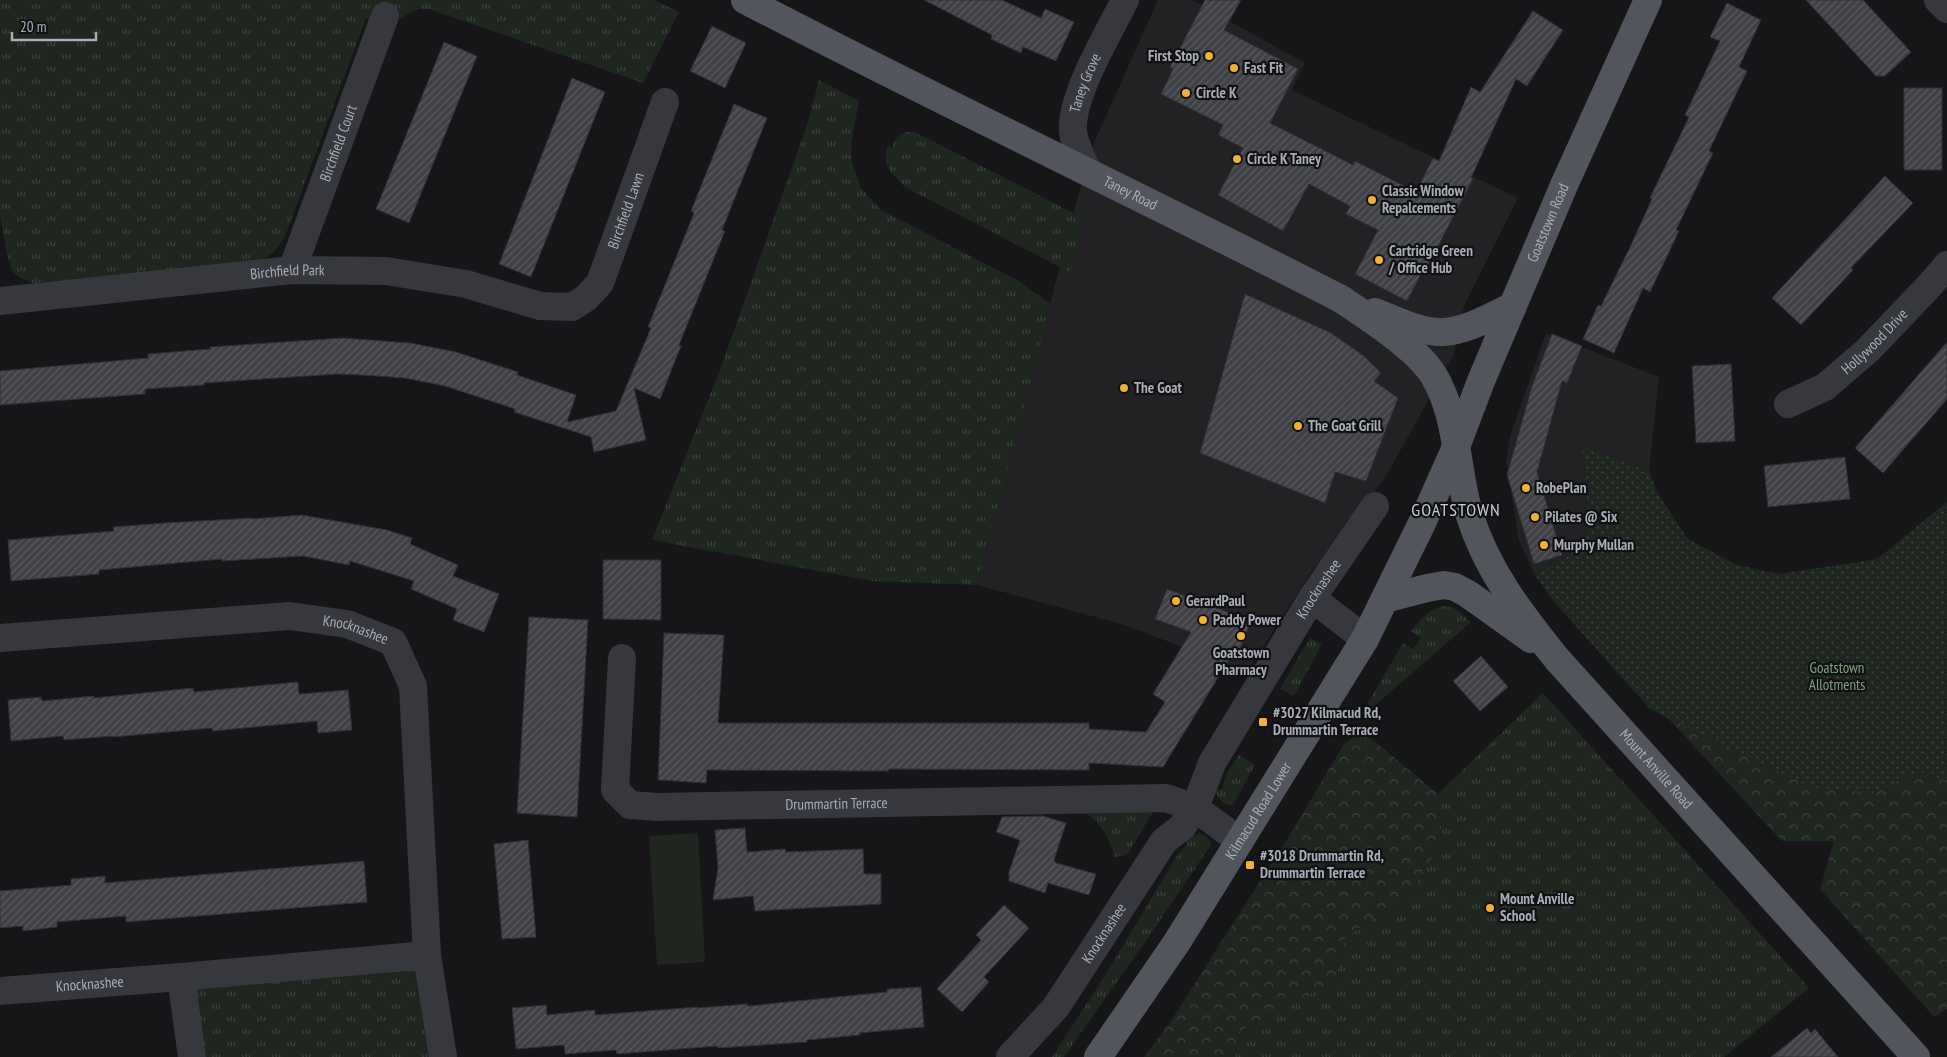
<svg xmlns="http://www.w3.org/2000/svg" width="1947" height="1057" viewBox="0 0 1947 1057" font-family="'PT Sans Narrow',sans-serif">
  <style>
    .built { fill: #222225 }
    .grass { fill: url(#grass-tufts) }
    .forest { fill: url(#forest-crowns) }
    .park { fill: #1e261f }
    .garden { fill: url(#garden-dots) }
    .building { fill: url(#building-hatch); stroke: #303034 }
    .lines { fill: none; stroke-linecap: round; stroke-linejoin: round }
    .minor { stroke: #37383d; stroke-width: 28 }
    .major { stroke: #53555c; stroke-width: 28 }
    .poi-dot { fill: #f2b134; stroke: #111113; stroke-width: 2 }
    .labels { text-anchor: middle; stroke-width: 4.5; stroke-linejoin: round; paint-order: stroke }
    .poi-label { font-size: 15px; font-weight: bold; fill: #a8adb8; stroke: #111113; text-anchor: start }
    .street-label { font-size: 15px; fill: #a8adb8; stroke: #111113 }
    .park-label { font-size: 15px; fill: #7fa381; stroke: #111113 }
    .quarter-label { font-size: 18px; letter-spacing: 1px; fill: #c9ccd4; stroke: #111113 }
  </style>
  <defs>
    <pattern id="grass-tufts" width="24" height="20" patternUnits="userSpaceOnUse" patternTransform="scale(1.25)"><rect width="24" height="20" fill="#1e261f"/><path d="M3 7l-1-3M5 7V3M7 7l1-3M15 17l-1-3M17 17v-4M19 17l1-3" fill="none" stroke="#3c433d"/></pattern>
    <pattern id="forest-crowns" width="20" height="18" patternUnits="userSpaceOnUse" patternTransform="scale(1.25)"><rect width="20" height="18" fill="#1e261f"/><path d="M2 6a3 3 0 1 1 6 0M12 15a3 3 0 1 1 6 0" fill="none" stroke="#3c433d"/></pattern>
    <pattern id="garden-dots" width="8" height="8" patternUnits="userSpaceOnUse" patternTransform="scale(1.25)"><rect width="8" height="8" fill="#1e261f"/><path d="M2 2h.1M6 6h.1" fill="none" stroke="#3c433d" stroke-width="1.8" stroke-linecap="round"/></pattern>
    <pattern id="building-hatch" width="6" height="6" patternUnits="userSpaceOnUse" patternTransform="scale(1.25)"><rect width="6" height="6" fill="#404145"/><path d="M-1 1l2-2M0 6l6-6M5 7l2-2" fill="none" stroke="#595a5e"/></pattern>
  </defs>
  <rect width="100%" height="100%" fill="#161618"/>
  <!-- built -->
  <path class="built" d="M1158,0H1192L1305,63L1292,90L1518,198L1464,306L1454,354L1385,478L1310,574L1247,672L1125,625L977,585L1089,154Z
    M1546,333L1659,377L1649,471L1582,446L1591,529L1567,557L1535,575L1519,540L1506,460L1510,436Z"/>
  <!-- grass -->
  <path class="grass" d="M0,0H654L679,12L643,83L429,9H418L393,22L366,18L287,231C280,247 273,256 256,262L34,283L20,278L13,272L8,258L0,216Z
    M819,80L859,101L851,144L852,163L861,188L881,210L1017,280L1051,304L977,585L873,581L652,540L720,370L807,125Z
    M907,132H915L1085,219L1070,272L905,187C892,173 881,167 888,146L892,147L897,137Z
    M1443,606L1455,608L1471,622L1358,720L1403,643L1413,649L1421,638L1411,631C1421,619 1428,610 1443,606Z
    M1310,638L1322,644L1294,696L1280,689Z
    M1543,693L1809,988L1724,1057H1235L1239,1032L1335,980L1346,937L1410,895L1442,840L1438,794Z
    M1239,755L1255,765L1233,805C1223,806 1218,799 1215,790L1223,789C1223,776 1232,765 1239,755Z
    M1158,804L1127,855L1114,857C1110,837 1101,824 1085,812Z
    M1200,833L1210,840L1211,844L1209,848L1148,938L1064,1057H1052L1104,977L1178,854L1187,844L1185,839Z
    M416,957L430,1057H206L196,984Z"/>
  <!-- forest -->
  <path class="forest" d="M1535,575L1947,729V1009L1934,1017L1820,889L1834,841H1782Z
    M1362,731L1438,794L1442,840L1410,895L1346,937L1335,980L1239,1032L1235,1057H1144L1169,1024L1294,828L1344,744Z"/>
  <!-- park -->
  <path class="park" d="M698,833L705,962L657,965L649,836Z"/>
  <!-- garden -->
  <path class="garden" d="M1582,446L1649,471L1658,494L1688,539L1737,565L1779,574L1877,559L1947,502V781L1918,771L1875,793L1812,788L1650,709L1556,604L1535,575L1567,557L1590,529Z"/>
  <!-- building -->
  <path class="building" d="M924,0H1002L1041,18L1045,9L1074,22L1056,61L1023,47L1021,53L991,39L992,35Z
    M1205,0H1241L1224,30L1298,69L1270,123L1353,165L1355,161L1416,192L1433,158L1439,161L1471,87L1480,92L1533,11L1563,30L1527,86L1516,79L1471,178L1473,179L1425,271L1423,270L1407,301L1355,274L1378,230L1346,214L1350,206L1309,184L1283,231L1218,195L1243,148L1218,135L1223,125L1161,94L1173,69L1170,67Z
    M1806,0H1863L1911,52L1885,76H1876Z
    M1727,3L1761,20L1739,67L1747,71L1709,151L1713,153L1676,230L1679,231L1650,292L1643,288L1614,353L1583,339L1598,305L1601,306L1631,245L1652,199L1650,198L1689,117L1685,115L1720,41L1710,37Z
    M712,26L746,43L725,88L690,71Z
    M444,42L477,56L409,223L376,209Z
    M572,78L605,92L531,277L499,264Z
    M1904,88H1942V170H1904Z
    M734,104L767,118L722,230L725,231L679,345L681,346L660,399L634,388L646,440L594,452L591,437L514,412L515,409L445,386L405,378L362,375L337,374L204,383V385L145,389V394L0,405V371L148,358V354L210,349V347L343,338L410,343L456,352L518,372L517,375L576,395L567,422L616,411L651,328L648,327L694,213L691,211Z
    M1885,176L1913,203L1851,268L1853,270L1801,325L1772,298Z
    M1245,294L1331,333L1364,356L1381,373L1374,381L1398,398L1366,481L1335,472L1325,503L1200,453Z
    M1552,334L1582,346L1567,383L1562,381L1537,472L1562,555L1534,564L1507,475L1532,386Z
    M1947,342V399L1883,473L1855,448Z
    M1731,364L1735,441L1696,443L1692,366Z
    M1845,457L1850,499L1768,507L1764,466Z
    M302,515L387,530L412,538L410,544L458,565L453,576L499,594L484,632L453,620L457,609L411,589L414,581L350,561L349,565L303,556L222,561V559L99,570V574L11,581L8,540L114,531L113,527L165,523L252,518V519Z
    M603,560H661V620L603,619Z
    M1167,589L1251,621L1239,651L1235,650L1163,767L1089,763V770L889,769L888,771H864L707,770L706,783L658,780L664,633L724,635L718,723H1089V729L1146,732L1165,702L1153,694L1191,632L1155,619Z
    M529,617L588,620L577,817L517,813Z
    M1481,656L1508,687L1480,711L1453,681Z
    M298,682L299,694L348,690L352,730L318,733L317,721L213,731L212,728L113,737V736L64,740L63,736L11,741L8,700L41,697L42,701L94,696V698L193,688L194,692Z
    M1043,816L1066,823L1054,860L1056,863L1096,874L1089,895L1048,883L1045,893L1009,881V872L1020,840L996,832L1002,817Z
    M745,828L747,852L785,849L786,852L863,849L864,874H881V904L755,911L753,896L713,900L718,868L715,830Z
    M528,840L536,937L502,939L494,844Z
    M364,861L367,902L126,922V916L57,922V927L23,931V926L0,928V891L71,885V879L105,876V883Z
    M1004,905L1029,928L984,977L989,982L962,1012L937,989L981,940L976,935Z
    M921,987L924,1027L860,1033V1035L807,1040V1042L718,1048L717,1046L617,1054L616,1050L565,1054L564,1045L516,1049L512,1008L546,1005L547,1015L595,1010V1015L698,1007V1008L747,1004L748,1006L887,992V989Z
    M1807,1028L1811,1033L1815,1029L1838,1057H1771Z"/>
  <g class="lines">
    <!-- minor -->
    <g class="minor">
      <path d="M1938,0L1947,9"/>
      <path id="s1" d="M1088,172C1082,159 1075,146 1073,132C1070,96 1109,33 1125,0"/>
      <path id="s2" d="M292,270L385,16"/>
      <path id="s3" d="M0,301L292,270L386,271L466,284L540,306L572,307L586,298L600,283L665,102"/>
      <path id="s4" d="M1788,404L1825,387L1868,350L1930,285L1947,265"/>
      <path d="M1312,598L1365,639"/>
      <path id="s5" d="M0,638L290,616L347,624L393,642L413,686L427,955L443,1057"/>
      <path id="s6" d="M622,658L615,790L630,805L656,807L1166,798L1195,808L1240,841"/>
      <path d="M181,977L192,1057"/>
      <path id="s7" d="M0,991L181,977L427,955"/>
      <path id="s8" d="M1010,1057L1056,1007L1164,841L1182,827L1195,808L1212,763L1312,598L1375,506"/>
    </g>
    <!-- major -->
    <g class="major">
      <path id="s9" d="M745,0C942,103 1143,197 1341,299C1368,317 1418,349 1434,376C1458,416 1456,469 1469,513C1486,569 1520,613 1557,659L1916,1057"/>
      <path d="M1375,312C1396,320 1420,333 1443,332C1467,331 1492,316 1513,306"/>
      <path d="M1385,599L1427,588L1444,585L1455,587L1468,594L1531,639"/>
      <path id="s10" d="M1098,1057L1177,942L1365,639L1422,523L1456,447L1481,381L1565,183L1648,0"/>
    </g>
  </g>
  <!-- markers -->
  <g class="poi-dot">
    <circle cx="1209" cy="56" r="5"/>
    <circle cx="1234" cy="68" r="5"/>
    <circle cx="1186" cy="93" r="5"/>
    <circle cx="1237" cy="159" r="5"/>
    <circle cx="1372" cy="200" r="5"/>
    <circle cx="1379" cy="260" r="5"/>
    <circle cx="1124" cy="388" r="5"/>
    <circle cx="1298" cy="426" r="5"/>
    <circle cx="1526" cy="488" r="5"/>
    <circle cx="1535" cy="517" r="5"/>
    <circle cx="1544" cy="545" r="5"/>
    <circle cx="1176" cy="601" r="5"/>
    <circle cx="1203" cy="620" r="5"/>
    <circle cx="1241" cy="636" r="5"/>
    <rect x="1258" y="717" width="10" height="10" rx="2.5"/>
    <rect x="1245" y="860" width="10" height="10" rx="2.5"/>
    <circle cx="1490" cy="908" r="5"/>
  </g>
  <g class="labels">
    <!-- poi labels -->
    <g class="poi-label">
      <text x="1199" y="61" text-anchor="end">First Stop</text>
      <text x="1244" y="73">Fast Fit</text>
      <text x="1196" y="98">Circle K</text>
      <text x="1247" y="164">Circle K Taney</text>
      <text x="1382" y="196">Classic Window<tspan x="1382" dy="17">Repalcements</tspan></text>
      <text x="1389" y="256">Cartridge Green<tspan x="1389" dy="17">/ Office Hub</tspan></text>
      <text x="1134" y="393">The Goat</text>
      <text x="1308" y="431">The Goat Grill</text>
      <text x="1536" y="493">RobePlan</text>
      <text x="1545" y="522">Pilates @ Six</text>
      <text x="1554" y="550">Murphy Mullan</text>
      <text x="1186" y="606">GerardPaul</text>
      <text x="1213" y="625">Paddy Power</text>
      <text x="1241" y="658" text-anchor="middle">Goatstown<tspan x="1241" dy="17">Pharmacy</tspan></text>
      <text x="1273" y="718">#3027 Kilmacud Rd,<tspan x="1273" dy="17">Drummartin Terrace</tspan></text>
      <text x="1260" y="861">#3018 Drummartin Rd,<tspan x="1260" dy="17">Drummartin Terrace</tspan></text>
      <text x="1500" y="904">Mount Anville<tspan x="1500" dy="17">School</tspan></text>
    </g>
    <!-- street labels -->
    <g class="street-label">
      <text dy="5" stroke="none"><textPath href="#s1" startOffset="94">Taney Grove</textPath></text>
      <text dy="5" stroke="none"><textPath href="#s2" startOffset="135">Birchfield Court</textPath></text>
      <text dy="5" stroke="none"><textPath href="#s9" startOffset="431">Taney Road</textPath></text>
      <text dy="5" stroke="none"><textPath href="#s3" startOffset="692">Birchfield Lawn</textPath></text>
      <text dy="5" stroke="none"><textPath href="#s10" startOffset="951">Goatstown Road</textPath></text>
      <text dy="5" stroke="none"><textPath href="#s3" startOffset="289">Birchfield Park</textPath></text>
      <text dy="5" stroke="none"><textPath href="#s4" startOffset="108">Hollywood Drive</textPath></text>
      <text dy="5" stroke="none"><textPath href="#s8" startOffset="564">Knocknashee</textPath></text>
      <text dy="5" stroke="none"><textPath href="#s5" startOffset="358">Knocknashee</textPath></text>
      <text dy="5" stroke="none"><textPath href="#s9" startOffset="1250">Mount Anville Road</textPath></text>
      <text dy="5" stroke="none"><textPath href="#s6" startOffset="360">Drummartin Terrace</textPath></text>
      <text dy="5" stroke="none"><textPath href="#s10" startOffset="294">Kilmacud Road Lower</textPath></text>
      <text dy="5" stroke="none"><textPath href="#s8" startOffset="156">Knocknashee</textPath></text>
      <text dy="5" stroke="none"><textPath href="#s7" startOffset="90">Knocknashee</textPath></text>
    </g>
    <!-- park labels -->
    <g class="park-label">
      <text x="1837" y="673">Goatstown<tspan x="1837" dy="17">Allotments</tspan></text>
    </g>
    <!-- quarter labels -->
    <g class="quarter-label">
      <text x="1456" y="516">GOATSTOWN</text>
    </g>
  </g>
  <!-- scale -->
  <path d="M12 32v8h84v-8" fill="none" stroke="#a8adb8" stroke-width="2.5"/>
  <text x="20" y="32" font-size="15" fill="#a8adb8" stroke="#111113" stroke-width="4" paint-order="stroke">20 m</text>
</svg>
